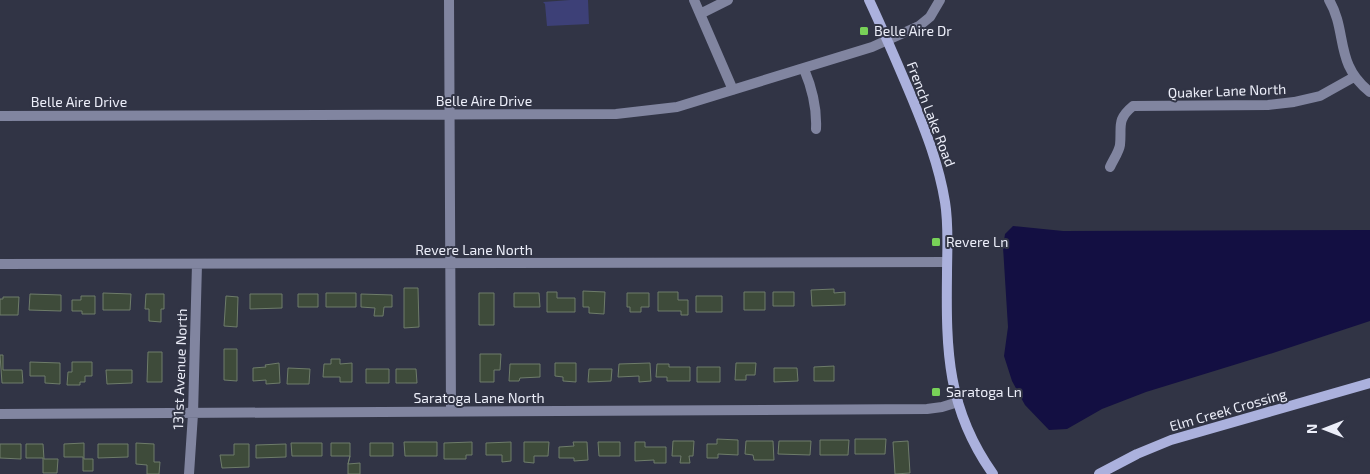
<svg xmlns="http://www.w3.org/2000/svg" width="1370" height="474" viewBox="0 0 1370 474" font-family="'Exo 2',sans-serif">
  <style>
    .green { fill: #3d4077 }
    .water { fill: #130f42 }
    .building { fill: #3e4b3a; stroke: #6e7c6a }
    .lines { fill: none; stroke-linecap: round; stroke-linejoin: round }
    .street { stroke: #8185a0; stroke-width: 10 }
    .secondary { stroke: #abb1dd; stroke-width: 10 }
    .poi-dot { fill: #78d158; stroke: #313445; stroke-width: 2 }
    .labels { text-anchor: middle; stroke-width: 4; stroke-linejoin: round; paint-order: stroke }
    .poi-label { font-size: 14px; fill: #eceef9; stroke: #313445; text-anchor: start }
    .street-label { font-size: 14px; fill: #eceef9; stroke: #313445 }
  </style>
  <rect width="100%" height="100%" fill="#313445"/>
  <!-- green -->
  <path class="green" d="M570,0H588L589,24L547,26L545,4L543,2Z"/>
  <!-- water -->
  <path class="water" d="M1013,226L1063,231L1370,230V321L1273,353L1146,392L1102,409L1067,429L1049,430L1025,405L1012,381L1004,356L1008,327L1003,247L1005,234Z"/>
  <!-- building -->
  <path class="building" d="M404,288H418L419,327L404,328Z
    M834,289V293L845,292V305L812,306L811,290Z
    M583,291L605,292L604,314L589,313V307H583Z
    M547,292H557V298H575V312H547Z
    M658,292H678V300H688V315H681V311H658Z
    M744,292H765V310H744Z
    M773,292H794V306H773Z
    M103,293L131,294L130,310H103Z
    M326,293H356V307H326Z
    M479,293H494V325H479Z
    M514,293H539L540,307H514Z
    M627,293H649V307H641V312H630V307H627Z
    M30,294L61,295V311L29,310Z
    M146,294H164V309H161V322L149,321V309H145Z
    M250,294H282V308L250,309Z
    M298,294H318V307H298Z
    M361,294L392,295V307H384L383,316H374L375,308L361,307Z
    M81,296H95V314H82V311H72V300H81Z
    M226,296L238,297L237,327L224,326Z
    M696,296H722V312H696Z
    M3,297H19L18,315H0V299H3Z
    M224,349H237V381L224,380Z
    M148,352H162V382H147Z
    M480,354H501L500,370H494V382H480Z
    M0,355H3V370H22L23,383H2Z
    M331,359H340V364L352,363V382H340V377H323L324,364H331Z
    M30,362L60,363V384L45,383V376H30Z
    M72,362H92V376H85V382H80V385H67L68,372H72Z
    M279,363L280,383L266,384V380L253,381V368L266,367L265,365Z
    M555,363H576V382L563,381V377L555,376Z
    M650,363L651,381L639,382V376L618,377L619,364Z
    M736,363H756L755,375H746V380H735Z
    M510,364H540V377L520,378L519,381H509Z
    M657,364H669V367H690V381H667V377H656Z
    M834,366V381H814V367Z
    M697,367H720V382H697Z
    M288,368L310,369L309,384H287Z
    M774,368H797L798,381L774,382Z
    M366,369H389V383H366Z
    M396,369H416L417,383H396Z
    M589,369H612L611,381L588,382Z
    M106,370H132V383L107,384Z
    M717,439L738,440V455L718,454V458H707V444H717Z
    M855,439H886L885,454H855Z
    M820,440H849L848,455H820Z
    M673,441H694L693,456H689L690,463H680L681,456H672Z
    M746,441H773L774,460H754L753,455L745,454Z
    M779,441H811L810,455L778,454Z
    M908,441L910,473L895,474L893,442Z
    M404,442H437V456H405Z
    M472,442V455H466V459H444V443Z
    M511,442V461L502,462V455H486V443Z
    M524,442H549L548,456H534V463L524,462Z
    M573,442H587L588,460L574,461V458H559V447L574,446Z
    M598,442H620V456H599Z
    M635,442H645V447H666V463H654V460L635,461Z
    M84,443V459H93V471H83V457H64V444Z
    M136,443L154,444V462H160L159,474H147V465L136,464Z
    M291,443H322V456H292Z
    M331,443H350V456H331Z
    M370,443H393V456H370Z
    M0,444H21V459L0,458Z
    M26,444H43L44,459H58L57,473H43V458H26Z
    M98,444H128V457L98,458Z
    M234,444H249V467L222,468L220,455H234Z
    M286,444V457L256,458V445Z
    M350,456L348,464L360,463V474H348V464Z"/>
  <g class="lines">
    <!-- street -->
    <path class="street" d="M449,0L451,411
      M694,0L733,90
      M1329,0C1348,32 1334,64 1370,92
      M700,14L728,0
      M804,69C812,88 817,109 816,129
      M0,116L616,114L677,107L872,47L919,26L930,17L940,0
      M1110,167C1113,160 1119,152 1120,145C1122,126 1116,120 1133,106L1268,105L1294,102L1320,96L1354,77
      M0,264L947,262
      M0,414L927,409L942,407L958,402
      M189,474L193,414L197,264"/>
    <!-- secondary -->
    <path class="secondary" d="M869,0C884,32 898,65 912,98C926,132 939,165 945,202C949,226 947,251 947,274C946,351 947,409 993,474
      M1099,474L1137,454L1171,440L1370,383"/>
  </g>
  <!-- markers -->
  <g class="poi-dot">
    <rect x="859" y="26" width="10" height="10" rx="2.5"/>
    <rect x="931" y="237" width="10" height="10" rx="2.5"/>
    <rect x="931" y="387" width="10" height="10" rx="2.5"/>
  </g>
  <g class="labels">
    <!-- poi labels -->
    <g class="poi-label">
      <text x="874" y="36">Belle Aire Dr</text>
      <text x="946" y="247">Revere Ln</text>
      <text x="946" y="397">Saratoga Ln</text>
    </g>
    <!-- street labels -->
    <g class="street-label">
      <text transform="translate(1227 91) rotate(-2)" y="5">Quaker Lane North</text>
      <text x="484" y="106">Belle Aire Drive</text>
      <text x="79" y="107">Belle Aire Drive</text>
      <text transform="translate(931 114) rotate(69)" y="5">French Lake Road</text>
      <text x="474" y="255">Revere Lane North</text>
      <text transform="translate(180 369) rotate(-88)" y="5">131st Avenue North</text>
      <text x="479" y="403">Saratoga Lane North</text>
      <text transform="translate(1228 410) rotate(-16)" y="5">Elm Creek Crossing</text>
    </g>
  </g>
  <!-- north arrow -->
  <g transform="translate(1325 429) rotate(270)" stroke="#313445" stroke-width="4" paint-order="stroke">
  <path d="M0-4L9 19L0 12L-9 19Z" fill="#eceef9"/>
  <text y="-8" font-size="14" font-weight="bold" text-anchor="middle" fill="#eceef9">N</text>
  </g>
</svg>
